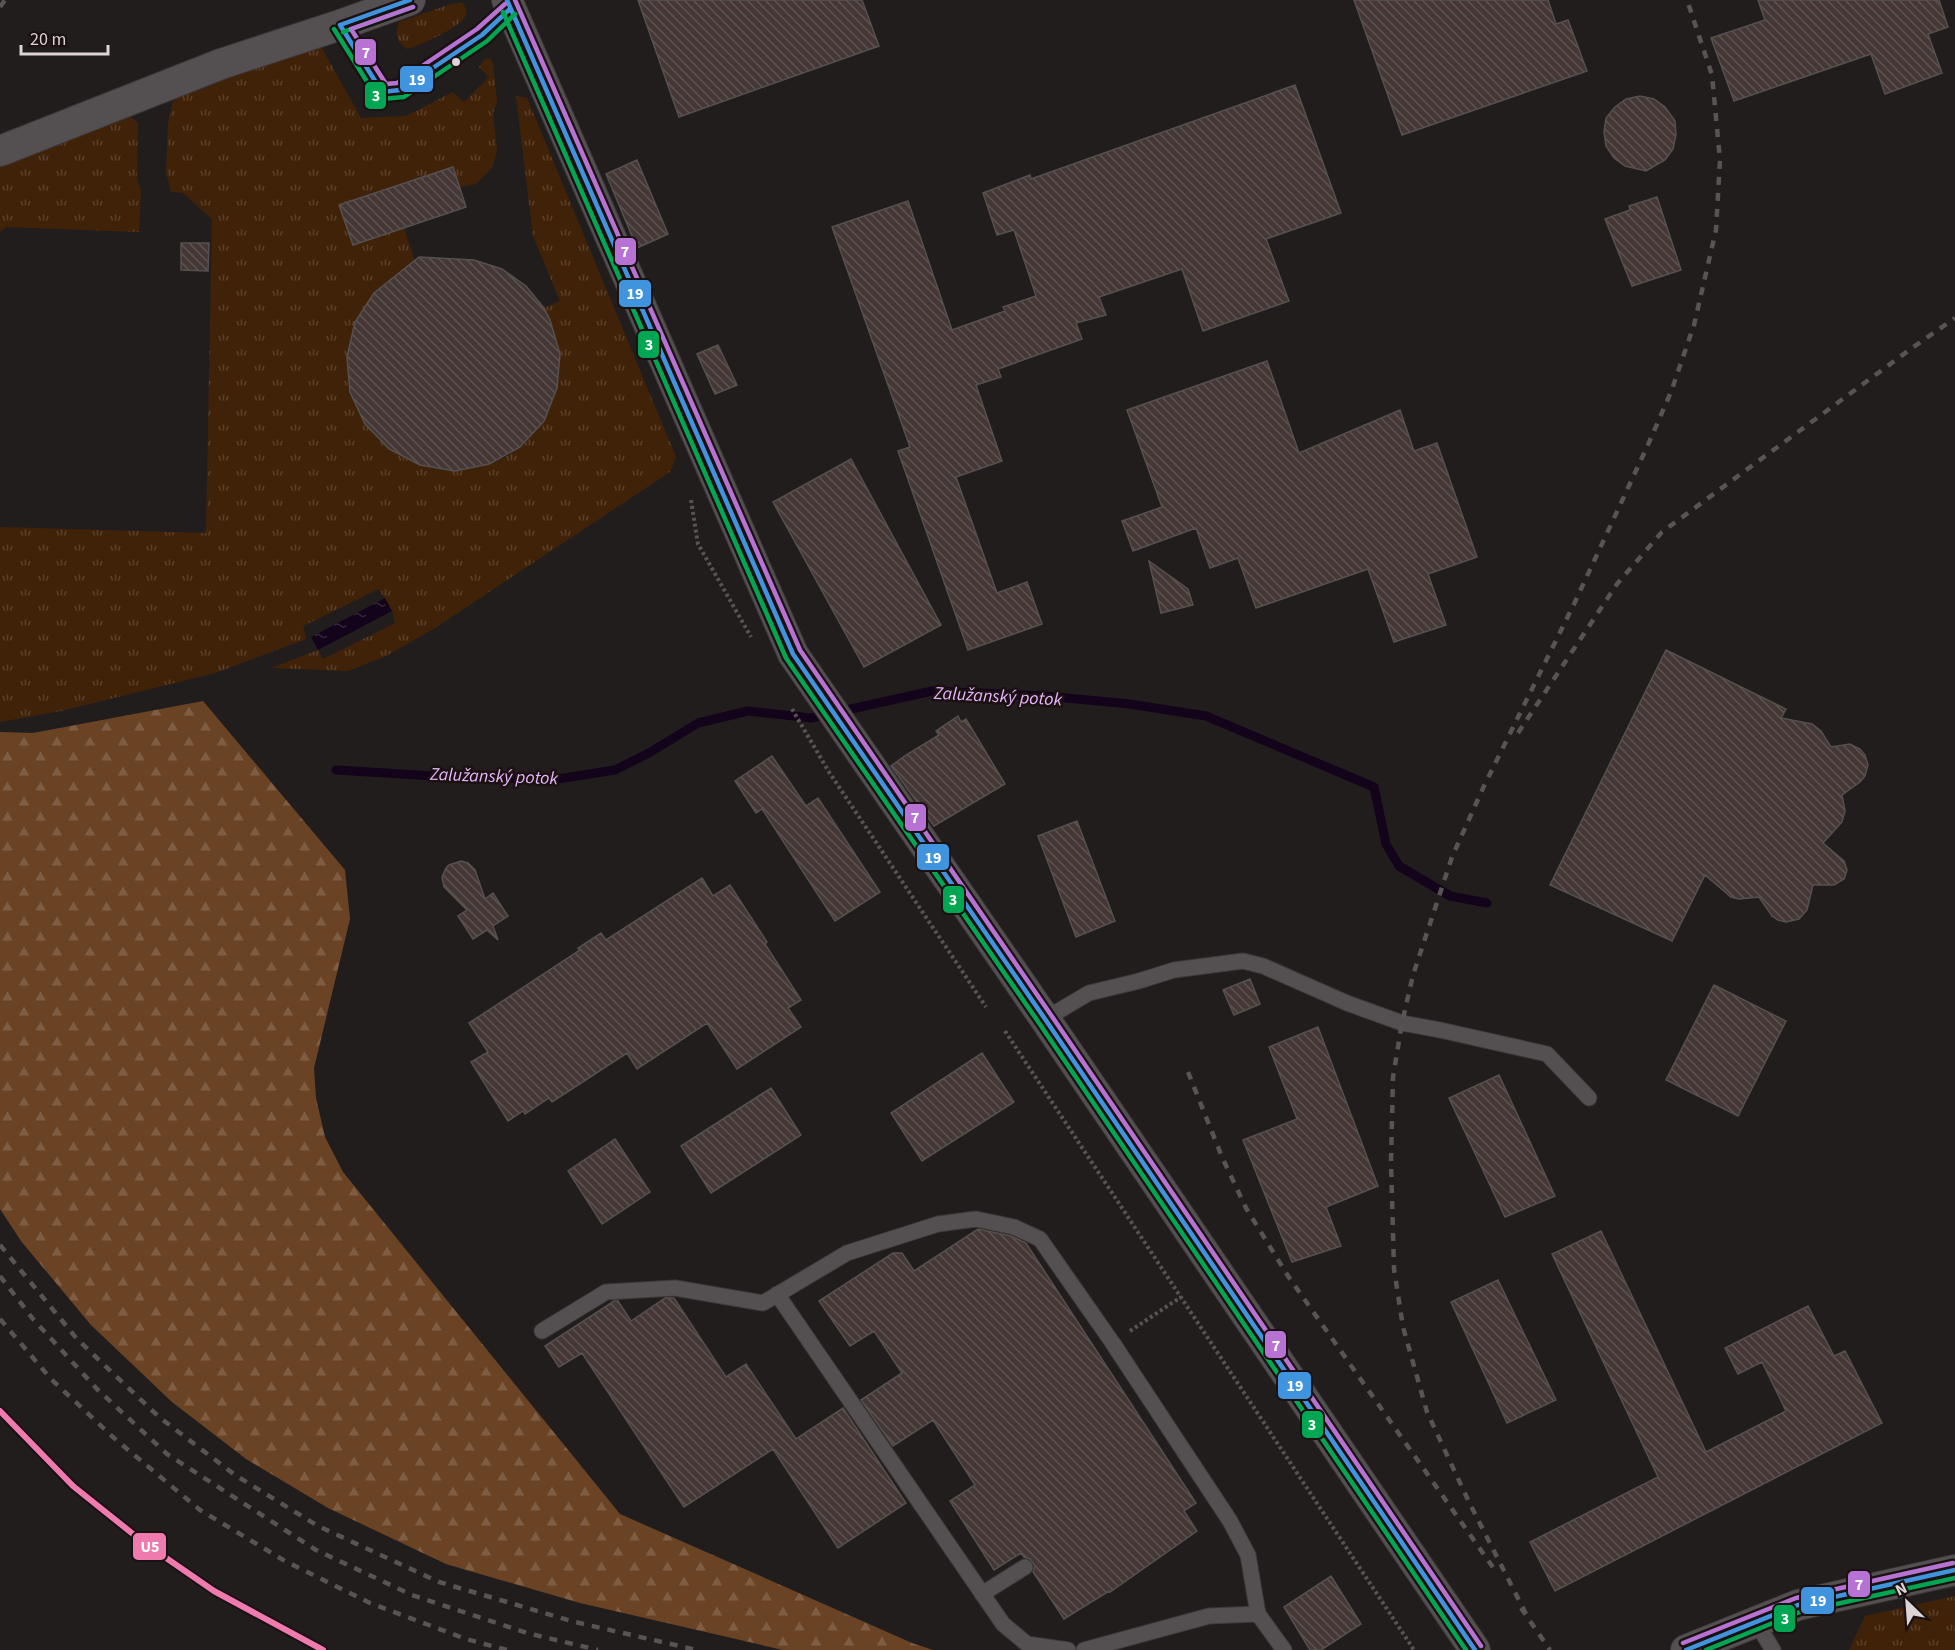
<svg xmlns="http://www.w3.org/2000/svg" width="1955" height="1650" viewBox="0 0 1955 1650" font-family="'Source Sans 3',sans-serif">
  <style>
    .grass { fill: url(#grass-tufts) }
    .forest { fill: url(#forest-firs) }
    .water { fill: url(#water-ripples) }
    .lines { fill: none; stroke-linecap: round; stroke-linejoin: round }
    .stream { stroke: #13031b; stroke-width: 9 }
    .building { fill: url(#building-back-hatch); stroke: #555150; stroke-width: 1.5 }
    .lane-casing { stroke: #3d3839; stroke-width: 17 }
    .street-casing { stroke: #3d3839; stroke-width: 32 }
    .path { stroke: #585455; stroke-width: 4; stroke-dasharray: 3 3; stroke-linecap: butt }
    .lane { stroke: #544f50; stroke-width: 15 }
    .street { stroke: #544f50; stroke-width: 30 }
    .rail { stroke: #595454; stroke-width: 4.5; stroke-dasharray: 8 8; stroke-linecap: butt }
    .bus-1-casing { stroke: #1b1113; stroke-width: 9 }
    .bus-2-casing { stroke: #1b1113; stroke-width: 9 }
    .bus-3-casing { stroke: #1b1113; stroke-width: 9 }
    .bus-1 { stroke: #4094de; stroke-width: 4.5 }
    .bus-2 { stroke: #00a651; stroke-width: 4.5 }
    .bus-3 { stroke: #b673d3; stroke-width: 4.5 }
    .rail-1-casing { stroke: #1b1113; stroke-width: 10 }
    .rail-1 { stroke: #ef7aae; stroke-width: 6 }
    .bus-dot { fill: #dcd4d5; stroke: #1b1113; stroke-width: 2 }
    .labels { text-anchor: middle; stroke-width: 5; stroke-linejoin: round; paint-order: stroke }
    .water-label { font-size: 18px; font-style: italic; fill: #e7b5fa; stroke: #1b1113 }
    .line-badge { stroke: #1b1113; stroke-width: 2 }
    .badge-label { font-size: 16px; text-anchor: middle; font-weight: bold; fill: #fff }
  </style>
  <defs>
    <pattern id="grass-tufts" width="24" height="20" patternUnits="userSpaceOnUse" patternTransform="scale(1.5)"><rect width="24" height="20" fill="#402208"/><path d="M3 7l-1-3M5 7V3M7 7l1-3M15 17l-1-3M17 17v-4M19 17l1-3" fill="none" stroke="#5b412b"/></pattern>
    <pattern id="forest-firs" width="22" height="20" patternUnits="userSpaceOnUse" patternTransform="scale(1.5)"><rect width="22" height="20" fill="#6a4324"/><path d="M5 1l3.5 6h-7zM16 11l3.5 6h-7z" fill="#7f5d43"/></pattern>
    <pattern id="water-ripples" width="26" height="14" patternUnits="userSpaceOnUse" patternTransform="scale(1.5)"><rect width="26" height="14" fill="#13031b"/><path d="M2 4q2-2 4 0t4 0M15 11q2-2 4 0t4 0" fill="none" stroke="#35273b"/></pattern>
    <pattern id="building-back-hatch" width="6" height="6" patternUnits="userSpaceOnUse" patternTransform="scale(1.5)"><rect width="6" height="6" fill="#443735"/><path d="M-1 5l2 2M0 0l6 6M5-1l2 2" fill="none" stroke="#5e5351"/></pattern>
  </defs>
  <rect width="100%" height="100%" fill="#221d1d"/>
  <!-- grass -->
  <path class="grass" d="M462,2C465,6 467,10 466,15C462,27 419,46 407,49C396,42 395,34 399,22L448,5Z
    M319,43L361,118L406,116L453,92L464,102L489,77L479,67L485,59H491L493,64L497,102L493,113L497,151L492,168L476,184L460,187L453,168L339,205L353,245L404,228L416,265L350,392C355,402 359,415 366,425C402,474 469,484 519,448C524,445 528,439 532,435C564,398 567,351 544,308L560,301L533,236L516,96L527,98L676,457L670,472L435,628L386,656L348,671L271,668L318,650L323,659L395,623L392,611L379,589L303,626L306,639L215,673L61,711L0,722V527L206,533L212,219L183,193L171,192L166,172L168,124L173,101L184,90Z
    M127,113L138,123L137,180L141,191L139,232L6,227L0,232V163Z
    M1955,1596V1650H1849L1865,1616Z"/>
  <!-- forest -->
  <path class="forest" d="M203,701L345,870L350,919L314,1068L316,1098L325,1137L343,1172L620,1514L912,1643L933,1650H783L580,1603L446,1564L328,1508L246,1459L172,1402L91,1325L21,1241L0,1209V732L33,733Z"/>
  <!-- water -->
  <path class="water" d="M385,598L392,611L318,650L311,637Z"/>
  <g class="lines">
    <!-- stream -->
    <path class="stream" d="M336,770L467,778L558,779L615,770L649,753L698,723L748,711L811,718L932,691L1045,696L1130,704L1206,716L1374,787L1386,844L1399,866L1450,896L1487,903"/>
  </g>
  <!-- building -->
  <path class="building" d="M638,0H862L879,46L679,117Z
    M1354,0H1548L1556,24L1568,20L1587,71L1402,135Z
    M1758,0H1939L1948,27L1928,34L1942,73L1885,94L1871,54L1734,101L1711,38L1765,20Z
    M1295,85L1341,213L1266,239L1289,301L1203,331L1182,269L1099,297L1106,315L1076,323L1082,339L998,369L1001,377L976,385L1002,461L956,477L997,593L1027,582L1042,624L968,650L898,451L910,447L832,227L908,201L952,330L1005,311L1003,307L1036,296L1014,230L997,235L983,193L1030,175L1031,179Z
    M1640,96L1654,99L1665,107L1675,121L1676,135L1673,149L1665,160L1646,171L1625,166L1614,158L1606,146L1604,132L1606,118L1615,107L1626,99Z
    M637,160L668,234L637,248L606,174Z
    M453,167L466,207L353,245L339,205Z
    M1657,197L1681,270L1632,286L1605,219L1630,210L1629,206Z
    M181,243H209L208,271L181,270Z
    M419,257L474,260L502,269L526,286L544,308L550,320L560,354L557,388L544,421L520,447L489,464L455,471L420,465L389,449L365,424L350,392L347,357L355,322L374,293Z
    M718,345L737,385L715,394L697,354Z
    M1267,361L1299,453L1400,410L1414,451L1437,443L1477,557L1428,574L1446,625L1394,642L1368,569L1256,608L1238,558L1210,568L1196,528L1133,551L1122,521L1162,507L1127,410Z
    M851,459L941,625L864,667L773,502Z
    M1149,561L1188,589L1193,605L1161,613Z
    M1666,650L1786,709L1781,718L1812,724L1821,731L1831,747L1850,744L1860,749L1865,755L1868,765L1865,776L1860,782L1842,795L1845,811L1842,822L1823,843L1844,861L1847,870L1844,879L1834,885H1813L1807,910L1799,919L1786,922L1778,920L1772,916L1759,897L1739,899L1731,897L1705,875L1672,941L1550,885Z
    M958,716L961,722L966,719L1005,784L934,826L891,766L906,755L939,735L936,731Z
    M772,756L806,806L818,798L880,892L835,921L762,809L756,813L735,781Z
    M1077,821L1115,921L1076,937L1038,836Z
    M461,861L468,863L475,870L485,899L493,893L508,916L493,926L498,940L487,930L473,939L458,916L467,910L444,887L442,877L446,868L449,865Z
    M702,878L713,896L730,885L767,942L765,944L801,1000L788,1008L801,1027L737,1069L707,1023L637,1069L627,1053L552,1102L549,1098L525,1114L523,1111L508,1121L471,1062L488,1052L469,1023L580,950L578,948L601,933L606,940Z
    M1250,979L1260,1004L1234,1015L1223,990Z
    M1714,985L1786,1021L1738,1116L1666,1080Z
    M1318,1027L1378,1186L1326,1207L1341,1246L1292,1262L1243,1140L1297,1119L1269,1047Z
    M982,1053L1014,1102L922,1161L891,1113Z
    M1499,1075L1555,1196L1505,1217L1449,1098Z
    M771,1088L801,1135L711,1193L681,1146Z
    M615,1139L650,1192L602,1224L568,1171Z
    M978,1229L1011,1236L1026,1243L1196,1503L1184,1511L1197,1531L1110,1592L1109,1591L1064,1619L1033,1572L1035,1566L1030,1559L1024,1557L1021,1553L994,1570L950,1501L975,1485L933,1420L893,1446L861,1400L902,1373L874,1331L850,1346L819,1301L893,1253H902L914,1271Z
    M1601,1231L1706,1452L1786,1411L1762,1362L1738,1374L1725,1348L1808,1306L1834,1356L1845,1351L1882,1423L1555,1591L1530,1542L1658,1477L1552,1254Z
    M1498,1280L1556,1400L1507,1423L1451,1302Z
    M665,1298H674L726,1377L746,1364L796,1439L843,1408L906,1503L838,1548L773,1449L684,1507L582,1353L559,1367L545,1346L614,1301H618L631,1321Z
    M1331,1576L1361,1624L1321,1650H1310L1284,1607Z"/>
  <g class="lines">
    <defs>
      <path id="lane" d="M340,25L382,92L400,90L482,35L510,9
        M1045,1019L1089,993L1139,981L1174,970L1243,961L1263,966L1347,1003L1402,1023L1440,1030L1547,1054L1589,1098
        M777,1294L1003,1624L1027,1644L1068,1650
        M542,1331L606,1292L675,1288L763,1303L847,1253L938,1224L976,1219L1014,1227L1040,1239L1112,1342L1230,1521L1248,1555L1258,1614L1284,1650
        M982,1594L1025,1567
        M1756,1622L1773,1650
        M1084,1650L1209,1616L1258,1614"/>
      <path id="street" d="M507,0L793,654L1045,1019L1475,1650
        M0,151L221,64L340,25L410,0
        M1686,1650L1798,1605L1955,1570"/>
    </defs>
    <!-- lane casing -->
    <use href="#lane" class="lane-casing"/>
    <!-- street casing -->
    <use href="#street" class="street-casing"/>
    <!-- path -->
    <path class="path" d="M691,500L698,544L751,637
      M792,709L829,772L986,1007
      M1005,1031L1414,1650
      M1130,1331L1181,1297"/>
    <!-- lane -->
    <use href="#lane" class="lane"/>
    <!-- street -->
    <use href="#street" class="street"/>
    <!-- rail -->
    <path class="rail" d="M0,7L5,0
      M1518,733L1617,584L1662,532L1912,348L1955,318
      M1188,1072L1222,1157L1246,1208L1288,1276L1497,1573
      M0,1245L77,1339L159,1417L235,1475L318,1526L439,1582L575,1622L697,1650
      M0,1276L33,1319L97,1389L167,1454L316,1550L412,1595L527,1633L598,1650
      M0,1319L51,1379L114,1438L200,1510L285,1561L370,1603L466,1639L507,1650
      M1521,1608L1550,1650
      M1526,1614L1468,1500L1427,1412L1403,1327L1394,1269L1391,1162L1393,1077L1402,1023L1413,975L1452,857L1484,786L1575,602L1647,447L1671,392L1694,325L1716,230L1720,160L1712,75L1687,0"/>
    <defs>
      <path id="bus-1" d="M507,0L793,654L1045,1019L1475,1650
        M340,25L382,92L400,90L482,35L510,9
        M340,25L410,0
        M1686,1650L1798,1605L1955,1570"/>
      <path id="bus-2" d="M503,12L786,658L1039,1023L1466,1650
        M334,29L376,96L382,99L404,97L487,41L515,14
        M343,32L413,7
        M1706,1650L1800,1612L1955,1578"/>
      <path id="bus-3" d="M515,0L800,650L1051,1015L1481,1646
        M413,7L351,29L386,84L397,83L477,29L505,4
        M1683,1643L1796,1598L1953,1563"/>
    </defs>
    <!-- bus-1 casing -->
    <use href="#bus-1" class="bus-1-casing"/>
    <!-- bus-2 casing -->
    <use href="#bus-2" class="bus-2-casing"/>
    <!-- bus-3 casing -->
    <use href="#bus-3" class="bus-3-casing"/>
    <!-- bus-1 -->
    <use href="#bus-1" class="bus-1"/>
    <!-- bus-2 -->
    <use href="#bus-2" class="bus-2"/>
    <!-- bus-3 -->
    <use href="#bus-3" class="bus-3"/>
    <defs>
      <path id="rail-1" d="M0,1411L73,1486L143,1542L214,1591L323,1650"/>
    </defs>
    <!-- rail-1 casing -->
    <use href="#rail-1" class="rail-1-casing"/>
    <!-- rail-1 -->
    <use href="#rail-1" class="rail-1"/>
  </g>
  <!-- markers -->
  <circle class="bus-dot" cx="456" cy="62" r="5"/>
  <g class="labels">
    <!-- water labels -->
    <g class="water-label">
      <text transform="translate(998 696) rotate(3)" y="6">Zalužanský potok</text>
      <text transform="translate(494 776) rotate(2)" y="6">Zalužanský potok</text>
    </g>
  </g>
  <g class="line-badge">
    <rect x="354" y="38" width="23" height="28" rx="6" fill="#b673d3"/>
    <rect x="399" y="65" width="35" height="28" rx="6" fill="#4094de"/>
    <rect x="364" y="81" width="23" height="29" rx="6" fill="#00a651"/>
    <rect x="614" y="237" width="23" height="29" rx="6" fill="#b673d3"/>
    <rect x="618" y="279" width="34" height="29" rx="6" fill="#4094de"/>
    <rect x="637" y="330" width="23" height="29" rx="6" fill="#00a651"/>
    <rect x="904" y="803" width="23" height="29" rx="6" fill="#b673d3"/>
    <rect x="916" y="843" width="34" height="28" rx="6" fill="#4094de"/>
    <rect x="942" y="885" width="23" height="29" rx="6" fill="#00a651"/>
    <rect x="1264" y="1330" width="23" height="29" rx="6" fill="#b673d3"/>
    <rect x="1277" y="1371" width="35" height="29" rx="6" fill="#4094de"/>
    <rect x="1301" y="1410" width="23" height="29" rx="6" fill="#00a651"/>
    <rect x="132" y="1532" width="35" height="29" rx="6" fill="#ef7aae"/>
    <rect x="1847" y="1570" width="24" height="28" rx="6" fill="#b673d3"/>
    <rect x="1800" y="1586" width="35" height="29" rx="6" fill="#4094de"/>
    <rect x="1773" y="1604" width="23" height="29" rx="6" fill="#00a651"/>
  </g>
  <g class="badge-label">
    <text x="366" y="58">7</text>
    <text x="417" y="85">19</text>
    <text x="376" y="101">3</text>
    <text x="625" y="257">7</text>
    <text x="635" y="299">19</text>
    <text x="649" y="350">3</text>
    <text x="915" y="823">7</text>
    <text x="933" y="863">19</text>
    <text x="953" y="905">3</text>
    <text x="1276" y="1351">7</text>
    <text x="1295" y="1391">19</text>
    <text x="1312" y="1430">3</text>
    <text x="150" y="1552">U5</text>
    <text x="1859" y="1590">7</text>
    <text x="1818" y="1606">19</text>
    <text x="1785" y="1624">3</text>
  </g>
  <!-- north arrow -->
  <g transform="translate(1907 1602) rotate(335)" stroke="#1b1113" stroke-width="4.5" paint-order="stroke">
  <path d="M0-4.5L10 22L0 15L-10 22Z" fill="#dcd4d5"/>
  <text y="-9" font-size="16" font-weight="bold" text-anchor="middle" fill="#dcd4d5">N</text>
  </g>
  <!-- scale -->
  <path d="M21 45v9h87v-9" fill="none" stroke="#dcd4d5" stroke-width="3"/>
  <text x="30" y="45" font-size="18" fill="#dcd4d5" stroke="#1b1113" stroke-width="4.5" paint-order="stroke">20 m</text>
</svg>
